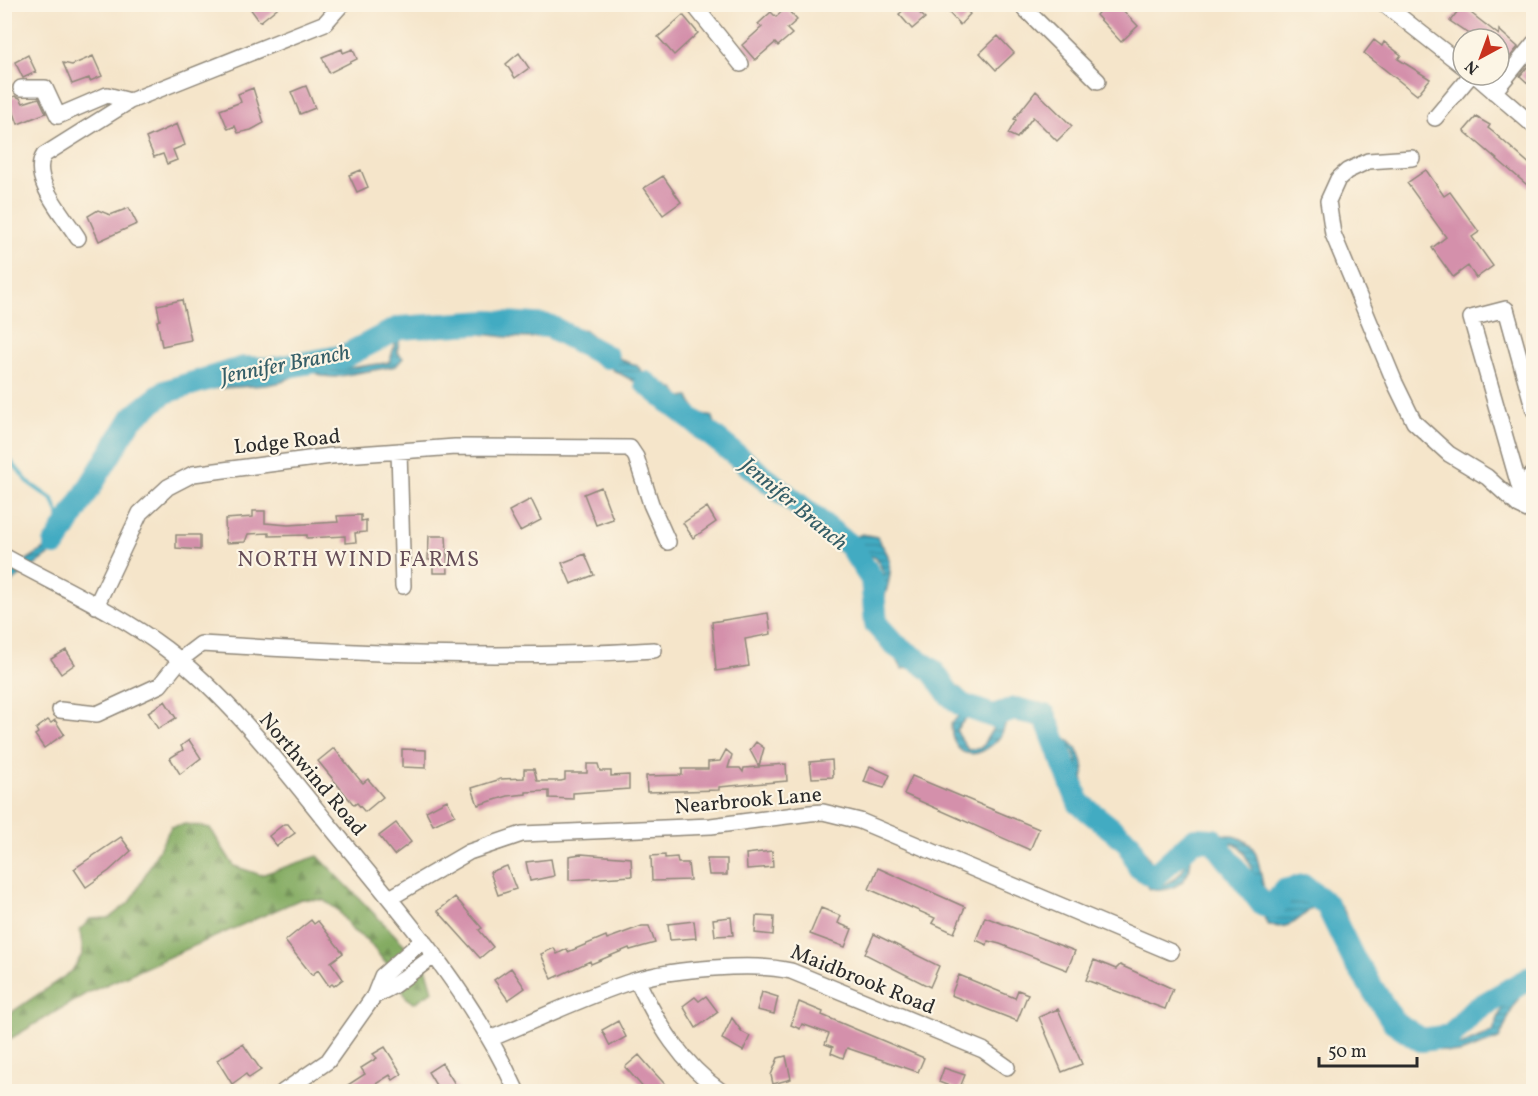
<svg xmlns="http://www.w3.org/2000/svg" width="1538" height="1096" viewBox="0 0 1538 1096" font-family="Vollkorn,serif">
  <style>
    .forest { fill: url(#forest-firs); stroke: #566a46; stroke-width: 1.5 }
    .water { fill: url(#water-rules); stroke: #366b76; stroke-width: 1.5 }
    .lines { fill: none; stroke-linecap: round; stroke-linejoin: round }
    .stream { stroke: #42abc2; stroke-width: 4 }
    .river { stroke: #42abc2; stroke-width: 24 }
    .building { fill: #d490ab }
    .minor-casing { stroke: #90887a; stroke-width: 18 }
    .minor { stroke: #fff; stroke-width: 15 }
    .labels { text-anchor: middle; stroke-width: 4.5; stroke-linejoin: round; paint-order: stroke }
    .street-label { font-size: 21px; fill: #2b2b2b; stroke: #fcf5e5 }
    .water-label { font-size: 22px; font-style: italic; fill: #345e67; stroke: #fcf5e5 }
    .neighbourhood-label { font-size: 22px; letter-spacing: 1.5px; fill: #664e58; stroke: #fcf5e5 }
  </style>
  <defs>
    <pattern id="forest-firs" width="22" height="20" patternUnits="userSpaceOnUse" patternTransform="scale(1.5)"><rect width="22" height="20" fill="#82aa60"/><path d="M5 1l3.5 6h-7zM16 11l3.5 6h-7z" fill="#6b8b4f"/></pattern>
    <pattern id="water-rules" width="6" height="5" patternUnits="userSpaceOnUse" patternTransform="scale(1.5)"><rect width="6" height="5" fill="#42abc2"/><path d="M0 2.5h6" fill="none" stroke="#378b9e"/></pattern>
  </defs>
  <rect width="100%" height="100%" fill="#fcf5e5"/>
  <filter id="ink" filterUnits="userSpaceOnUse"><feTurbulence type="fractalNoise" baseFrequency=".0167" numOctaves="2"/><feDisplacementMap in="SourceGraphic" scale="12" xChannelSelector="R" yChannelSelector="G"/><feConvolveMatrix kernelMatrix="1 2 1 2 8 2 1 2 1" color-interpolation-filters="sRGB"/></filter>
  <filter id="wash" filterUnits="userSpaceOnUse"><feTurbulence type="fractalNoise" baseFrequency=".008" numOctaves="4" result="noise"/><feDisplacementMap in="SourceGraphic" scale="24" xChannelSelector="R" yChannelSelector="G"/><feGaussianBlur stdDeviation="1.35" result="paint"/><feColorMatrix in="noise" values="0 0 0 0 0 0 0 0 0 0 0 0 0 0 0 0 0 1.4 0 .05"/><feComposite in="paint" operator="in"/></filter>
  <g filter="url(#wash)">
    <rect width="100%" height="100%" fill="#f5e5ca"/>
    <!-- forest -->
    <path class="forest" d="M186,824L210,828L234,866L261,875L318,856L426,967L433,991L414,1003L406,997L393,972L367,940L353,931L338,910L323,900L301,899L87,993L5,1042V1017L72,971L83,953L80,930L90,919L109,918L131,901L171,827Z"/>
    <!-- water -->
    <path class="water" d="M430,319L476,330L515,332L541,324L585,330L622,360L636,365L643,372L674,389L681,397H689C694,409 698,414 713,417L717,432L731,439L746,454L770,470L786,490L807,509L814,523L829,534L848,540L862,534L877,537C881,545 889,553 890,562C893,588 874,610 881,637L935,665L963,691L970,708L966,718L956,730L968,750L981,748L1001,715L1041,703C1048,708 1045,712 1049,719C1058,738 1083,741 1084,772C1084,783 1077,794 1081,805L1142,847L1152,863L1151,884L1163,885C1175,879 1185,873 1186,859C1187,853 1185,850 1189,845C1201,828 1239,831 1252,847C1260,857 1260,876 1264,888C1281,907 1309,887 1330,897C1353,909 1345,931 1355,949C1359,958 1366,965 1370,973C1377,987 1380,1002 1385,1017L1402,1022L1417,1034L1430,1039L1461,1045L1493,1031L1502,1008L1515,992L1533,977V984C1511,1001 1510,1017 1499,1039L1460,1053L1448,1052L1417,1043L1396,1027L1382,1020L1379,1007L1345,943L1339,916L1328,905L1319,901C1304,915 1289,934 1267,924L1256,898L1251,866L1240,846C1225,840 1206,836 1192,845C1190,853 1192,862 1189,870C1184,887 1163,894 1148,888C1142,880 1147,870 1144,861C1136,837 1099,826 1079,815C1070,795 1087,762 1068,745C1064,742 1059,743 1055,740L1047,726L1024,712L1009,716C1005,723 1004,732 999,738C978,762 951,760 951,723C980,702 950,678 928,665L902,669L893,652L877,640L873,612L884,573L876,558L848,544L820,536L755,470L738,460L687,414L667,399L613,370L606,360L590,351L571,335L558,333L530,338L506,337L422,327L409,330L400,338L397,352L403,358L396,366L335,377L322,376L312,370L303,371L282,382L266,385L179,391L164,406L126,423L115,445L109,472L60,547L5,587V574L47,547L75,516L104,472L109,445L124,419L140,404L177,387L204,380H253L264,378L280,369L307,363L349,368L386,363L390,361C397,335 400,325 430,319Z"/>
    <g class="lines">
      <!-- stream -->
      <path class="stream" d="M4,439L6,455L29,483L53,500L64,529"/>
      <!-- river -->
      <path class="river" d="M646,383L850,546L872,579L876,624L895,645L932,670L949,694L962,705L993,716L1015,709L1045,716L1079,803L1129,843L1139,867L1154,876L1195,839L1213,840L1263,905L1273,907L1284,891L1304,886L1327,905L1353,958L1393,1021L1421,1040L1451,1036L1473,1011L1534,976
        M55,544L132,418L165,392L187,385L244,368L271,369L345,356L399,328L489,322L549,326L607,357"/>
    </g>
    <g id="blocks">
      <!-- building -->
      <path class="building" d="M247,4H282L260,22Z
        M941,4H960L970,14L960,25Z
        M1106,4H1117L1138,26L1121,42L1096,15Z
        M910,5L925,18L912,29L899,14Z
        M1462,6L1499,35V30L1518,47L1505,63L1499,58V39H1477L1450,21Z
        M786,8L797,20L787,29L792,34L778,46L775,43L755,60L742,45L762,27L758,24L771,12L776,17Z
        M683,15L698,33L674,55L658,37Z
        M998,36L1014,53L996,70L980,53Z
        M1374,40L1382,46L1384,42L1401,55L1398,59L1430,79L1417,95L1364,53Z
        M342,49L343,53L353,49L357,59L329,73L322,57Z
        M519,53L529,68L515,78L506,64Z
        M28,55L36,72L23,78L15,62Z
        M93,56L102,76L90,81L89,78L72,84L63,63L72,65Z
        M1533,60V88L1520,76Z
        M306,86L315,108L300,114L291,92Z
        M253,88L264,123L251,130L238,133L235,126L228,129L220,110L241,102L238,94Z
        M1036,91L1072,126L1057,141L1033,117L1017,138L1008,134L1016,120L1014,119Z
        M15,96L20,98L23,103L39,98L46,113L18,124L9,99Z
        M1476,117L1490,125L1488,128L1493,132L1533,167V190L1464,131Z
        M177,124L185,145L173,150L177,160L167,164L163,154L154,157L146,138Z
        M361,170L368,187L357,192L349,175Z
        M1426,170L1444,196L1450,192L1479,232L1472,237L1493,266L1476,278L1468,266L1453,277L1432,248L1446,237L1407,183Z
        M663,176L681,202L663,215L644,188Z
        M129,208L137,224L99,241L88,216L98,210L110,215Z
        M182,300L191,340L162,346L157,321L160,320L157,305Z
        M601,487L613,519L596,525L584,494Z
        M531,499L541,520L520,531L509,511Z
        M707,507L716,522L693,538L683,523Z
        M253,511H265V523L288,525L338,522L337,516L361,515V521L366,520V532L355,533L356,542L345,543V536L307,538V535L269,536V533L248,534L245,542L226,543L225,519L253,517Z
        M176,535H200V550L176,548Z
        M429,536H446L448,573H433V560H428Z
        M585,554L594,575L571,584L562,563Z
        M768,613L771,634L745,639L749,666L716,671L712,622Z
        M66,650L75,664L61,674L51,659Z
        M165,701L176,718L158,729L148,712Z
        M48,720L51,723L55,720L64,734L44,748L35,735L38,733L36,729Z
        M189,740L201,758L180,774L170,758L183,750L181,746Z
        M756,742L764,748L759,766L786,764L787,781L719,787V790L647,792L646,776L682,775V769H708V762L720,761L726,750L732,755L728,768H740L743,772L744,768L759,767L750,750Z
        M334,748L360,780L363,783L368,779L383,797L365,812L357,803L354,805L318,761Z
        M402,749L426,750V768L402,767Z
        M832,760L833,777L812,778L810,762Z
        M587,764H598L600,771H611V776L629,775V789L573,793V799L549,798V791L526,792V794L508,796L478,805L472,788L501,779L524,778V769H534L537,781H561L565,780V773H587Z
        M870,766L890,775L884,788L864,782Z
        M912,776L1039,829L1030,850L904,794Z
        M447,800L455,815L433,825L426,811Z
        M396,823L411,842L394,855L379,836Z
        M284,824H288L295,833L277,846L269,836Z
        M121,837L131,851L109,871L86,887L74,869Z
        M772,851L773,867L747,869L746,854Z
        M581,854L631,858L632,876L569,880V856Z
        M665,855V858L677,857L678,863H688L690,880L652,881L651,856Z
        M551,859L554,876L530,881L526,862Z
        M707,859H727V875H709Z
        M507,866L516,889L498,895L490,872Z
        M878,868L965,907L954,933L932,923L935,918L869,889Z
        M455,897L482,928L479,930L493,947L480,958L438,911Z
        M821,908L841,916L838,923L852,929L845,947L810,934Z
        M756,916L774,917L773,935L755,933Z
        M731,917L733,935L715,936L713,919Z
        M985,917L1075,951L1067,970L1000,944L988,941L987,945L976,940Z
        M311,920L314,924L318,921L343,953L331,962L343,979L334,986L332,984L329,986L318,970L312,975L285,941Z
        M694,921L696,938L670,940L668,924Z
        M642,926H649L655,943L630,950L629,948L591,964L590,961L552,979L541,954L554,948L557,954L567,949L568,952L606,936L607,939Z
        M874,934L939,966L930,987L865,954Z
        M1094,960L1116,969L1120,965L1173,989L1165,1009L1086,980Z
        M511,968L525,988L508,1000L494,980Z
        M959,975L1015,998L1018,990L1028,994L1017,1021L951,995Z
        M762,992L778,997L774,1014L757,1010Z
        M706,996L718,1012L696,1028L683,1006L695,997L699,1001Z
        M799,1002L823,1012L822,1015L924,1058L918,1072L847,1048L843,1058L831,1053L833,1047L825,1044L829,1034L802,1024L800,1029L791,1025Z
        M1058,1009L1082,1064L1062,1072L1039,1017Z
        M732,1018L742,1032L750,1036L743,1051L722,1039Z
        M618,1021L626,1037L610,1046L602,1030Z
        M243,1044L261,1070L249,1078L246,1074L232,1084L217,1060Z
        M385,1047L402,1074L393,1080L390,1075L363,1092H337L365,1074L361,1068L377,1058L373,1054Z
        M639,1055L652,1070L672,1092H647L625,1067Z
        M786,1056L791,1079L773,1084L771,1075L778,1058Z
        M442,1063L460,1092H440L428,1072Z
        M944,1068L965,1075L959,1090L939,1082Z"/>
    </g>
  </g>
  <g filter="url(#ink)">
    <use href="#blocks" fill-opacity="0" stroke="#90887a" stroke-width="1.5"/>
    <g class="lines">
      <defs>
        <path id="minor" d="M693,4L741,64
          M1020,4L1098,81
          M1384,4L1463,66
          M1475,75L1534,126
          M21,88H45L58,116L107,95L130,101
          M1494,92L1534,43
          M1435,118L1471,75
          M1412,158L1368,161L1347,171L1338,179L1328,201L1333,234L1395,383L1414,422L1449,454L1487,477L1519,506L1534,513
          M78,238C65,217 29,178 44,155L130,101L325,23L342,4
          M399,451L403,586
          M1520,489L1534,473
          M1519,506L1520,489L1471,318L1506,309L1534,410
          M4,556C58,586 117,612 166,649C229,697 280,764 329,825C399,910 471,991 517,1092
          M96,606L140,513L168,487L193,474L331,456L455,447L630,448L636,457L651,504L668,542
          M60,710L97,714L160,685L180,660L201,644C351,653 503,660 654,650
          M390,898L469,852L522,834L711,826L810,813L823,812L860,821L1171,952
          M637,980C658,1024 681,1063 722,1092
          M374,996L393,986L435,955
          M492,1038C539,1019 587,995 636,980C673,969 755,962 791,971L983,1050L1007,1067
          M283,1092L328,1061L374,996L382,976L423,940"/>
      </defs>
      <!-- minor casing -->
      <use href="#minor" class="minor-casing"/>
      <!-- minor -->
      <use href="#minor" class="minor"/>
    </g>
  </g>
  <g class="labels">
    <!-- street labels -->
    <g class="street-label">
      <text transform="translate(287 441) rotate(-6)" y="7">Lodge Road</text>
      <text transform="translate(313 774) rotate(50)" y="7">Northwind Road</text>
      <text transform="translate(748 800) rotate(-5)" y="7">Nearbrook Lane</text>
      <text transform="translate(863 979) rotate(22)" y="7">Maidbrook Road</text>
    </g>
    <!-- water labels -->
    <g class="water-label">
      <text transform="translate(285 363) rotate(-11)" y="8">Jennifer Branch</text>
      <text transform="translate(795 503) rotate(40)" y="8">Jennifer Branch</text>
    </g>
    <!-- neighbourhood labels -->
    <g class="neighbourhood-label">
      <text x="359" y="566">NORTH WIND FARMS</text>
    </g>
  </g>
  <!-- margin -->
  <rect width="1538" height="1096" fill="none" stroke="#fcf5e5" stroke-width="24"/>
  <!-- north arrow -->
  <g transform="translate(1481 57) rotate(221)"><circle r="28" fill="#fcf5e5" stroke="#a8a49b" stroke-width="1.5"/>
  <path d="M0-4.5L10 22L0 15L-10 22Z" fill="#c8321e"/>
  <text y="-9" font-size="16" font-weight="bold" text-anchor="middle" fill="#2b2b2b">N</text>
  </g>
  <!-- scale -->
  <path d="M1319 1057v9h98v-9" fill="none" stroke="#2b2b2b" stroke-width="3"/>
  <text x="1328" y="1057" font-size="18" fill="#2b2b2b" stroke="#fcf5e5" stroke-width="4.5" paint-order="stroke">50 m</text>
</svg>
